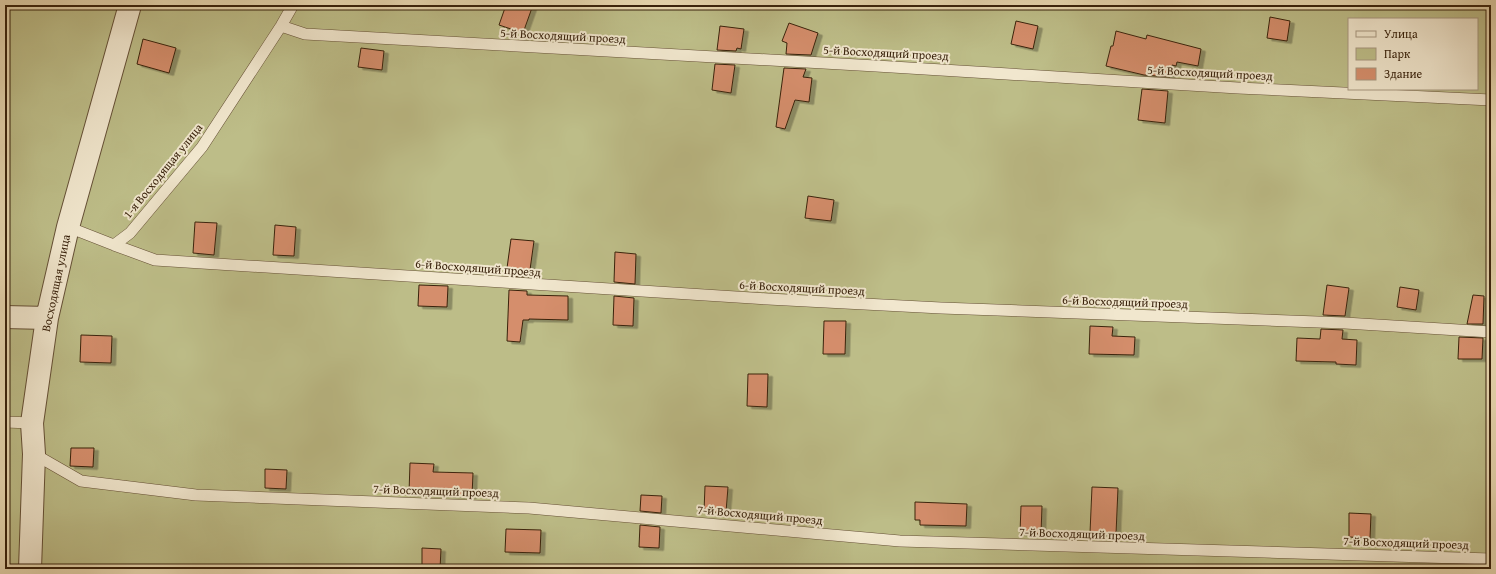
<svg xmlns="http://www.w3.org/2000/svg" width="1496" height="574" viewBox="0 0 1496 574" font-family="'Gentium Book Plus',serif">
  <style>
    .green { fill: #bdbd88; stroke: #7b704a; fill-rule: evenodd }
    .building { fill: #d58e6c; stroke: #39220c; filter: url(#shadow) }
    .lines { fill: none; stroke-linecap: round; stroke-linejoin: round }
    .service-casing { stroke: #655036; stroke-width: 12 }
    .minor-casing { stroke: #655036; stroke-width: 24 }
    .service { stroke: #f1e7ce; stroke-width: 11 }
    .minor { stroke: #f1e7ce; stroke-width: 22 }
    .labels { text-anchor: middle; stroke-width: 4; stroke-linejoin: round; paint-order: stroke }
    .street-label { font-size: 12px; fill: #39220c; stroke: #f1e7ce }
  </style>
  <defs>
    <filter id="shadow"><feDropShadow dx="4.5" dy="2.5" stdDeviation="0" flood-color="#0004"/></filter>
  </defs>
  <rect width="100%" height="100%" fill="#eadab3"/>
  <filter id="stains"><feTurbulence type="fractalNoise" baseFrequency=".005" numOctaves="4"/><feColorMatrix values="0 0 0 0 .2 0 0 0 0 .09 0 0 0 0 .02 0 0 0 .5 -.17"/></filter>
  <radialGradient id="worn" r=".72"><stop offset=".6" stop-color="#630" stop-opacity="0"/><stop offset="1" stop-color="#630" stop-opacity=".3"/></radialGradient>
  <!-- green -->
  <path class="green" d="M5,5H1491V569H5ZM1349,19H1477V89H1349Z"/>
  <!-- building -->
  <path class="building" d="M506,5H533L523,33L499,25Z
    M1270,17L1290,21L1287,41L1267,38Z
    M1016,21L1038,26L1033,49L1011,44Z
    M789,23L818,33L811,55L786,54L787,43L782,41Z
    M720,26L744,29L741,49L737,48L736,51L717,50Z
    M1116,31L1146,39L1147,35L1201,49L1198,66L1177,62L1176,66L1172,65L1170,77L1144,75L1106,66L1111,46H1113Z
    M143,39L176,48L169,73L137,64Z
    M361,48L384,51L382,70L358,67Z
    M715,64L735,65L731,93L712,90Z
    M784,68L806,69L803,77L812,78L809,102L795,100L785,129L776,127Z
    M1142,89L1168,91L1165,123L1138,120Z
    M808,196L834,200L831,221L805,218Z
    M195,222L217,223L214,255L193,253Z
    M275,225L296,227L294,256L273,255Z
    M511,239L534,241L529,277L509,276V268H507Z
    M615,252L636,254L635,284L614,282Z
    M419,285L448,286L447,307L418,306Z
    M1327,285L1349,288L1345,316L1323,315Z
    M1400,287L1419,290L1416,310L1397,307Z
    M509,290L527,291V295L568,296V320L529,319V320H523L520,342L507,341Z
    M1473,295L1484,296L1483,324H1467Z
    M614,296L634,298L633,326L613,325Z
    M824,321H846L845,354H823Z
    M1090,326L1113,327L1112,336L1135,337L1134,355L1089,354Z
    M1321,329L1343,330L1342,339L1357,340L1356,365L1336,364V362L1296,361L1297,338L1320,339Z
    M81,335L112,336L111,363L80,362Z
    M1459,337L1483,338L1482,359H1458Z
    M748,374H768L767,407L747,406Z
    M71,448H94L93,467L70,466Z
    M410,463L434,464L433,472L473,473L472,496L409,493Z
    M265,469L287,470L286,489L265,488Z
    M705,486L728,487L726,512H704Z
    M1092,487L1118,488L1116,534L1090,533Z
    M641,495L662,496L661,513L640,511Z
    M915,502L967,504L966,526L920,525V520H915Z
    M1021,506H1042L1041,534L1020,533Z
    M1349,513L1371,514L1370,538L1349,537Z
    M640,525L660,527L659,548L639,547Z
    M506,529L541,530L540,553L505,552Z
    M422,548L441,549L440,569H422Z"/>
  <g class="lines">
    <defs>
      <path id="service" d="M281,26L305,34L876,66L1238,88L1491,100
        M68,227L114,245L130,233L202,147L281,26L293,5
        M114,245L155,260L768,299L941,308L1345,323L1491,332
        M5,422L32,423
        M34,454L81,481L196,495L529,508L900,541L1491,559"/>
      <path id="minor" d="M5,317L47,318
        M30,569L34,454L32,423L47,318L68,227L130,5"/>
    </defs>
    <!-- service casing -->
    <use href="#service" class="service-casing"/>
    <!-- minor casing -->
    <use href="#minor" class="minor-casing"/>
    <!-- service -->
    <use href="#service" class="service"/>
    <!-- minor -->
    <use href="#minor" class="minor"/>
  </g>
  <g class="labels">
    <!-- street labels -->
    <g class="street-label">
      <text transform="translate(563 36) rotate(3)" y="4">5-й Восходящий проезд</text>
      <text transform="translate(886 53) rotate(3)" y="4">5-й Восходящий проезд</text>
      <text transform="translate(1210 73) rotate(3)" y="4">5-й Восходящий проезд</text>
      <text transform="translate(163 171) rotate(-51)" y="4">1-я Восходящая улица</text>
      <text transform="translate(478 268) rotate(4)" y="4">6-й Восходящий проезд</text>
      <text transform="translate(56 283) rotate(-78)" y="4">Восходящая улица</text>
      <text transform="translate(802 288) rotate(3)" y="4">6-й Восходящий проезд</text>
      <text transform="translate(1125 302) rotate(2)" y="4">6-й Восходящий проезд</text>
      <text transform="translate(436 491) rotate(2)" y="4">7-й Восходящий проезд</text>
      <text transform="translate(760 515) rotate(5)" y="4">7-й Восходящий проезд</text>
      <text transform="translate(1082 534) rotate(2)" y="4">7-й Восходящий проезд</text>
      <text transform="translate(1406 543) rotate(2)" y="4">7-й Восходящий проезд</text>
    </g>
  </g>
  <!-- margin -->
  <rect width="1496" height="574" fill="none" stroke="#eadab3" stroke-width="20"/>
  <rect x="6" y="6" width="1484" height="562" fill="none" stroke="#39220c" stroke-width="2"/>
  <rect x="10" y="10" width="1476" height="554" fill="none" stroke="#39220c"/>
  <!-- legend -->
  <rect x="1348" y="18" width="130" height="72" fill="#f1e7ce" stroke="#a79880"/>
  <rect x="1356" y="31" width="20" height="6" fill="#f1e7ce" stroke="#a79880"/>
  <text x="1384" y="38" font-size="12" fill="#39220c">Улица</text>
  <rect x="1356" y="48" width="20" height="12" fill="#bdbd88" stroke="#a79880"/>
  <text x="1384" y="58" font-size="12" fill="#39220c">Парк</text>
  <rect x="1356" y="68" width="20" height="12" fill="#d58e6c" stroke="#a79880"/>
  <text x="1384" y="78" font-size="12" fill="#39220c">Здание</text>
  <rect width="100%" height="100%" filter="url(#stains)"/>
  <rect width="100%" height="100%" fill="url(#worn)"/>
</svg>
